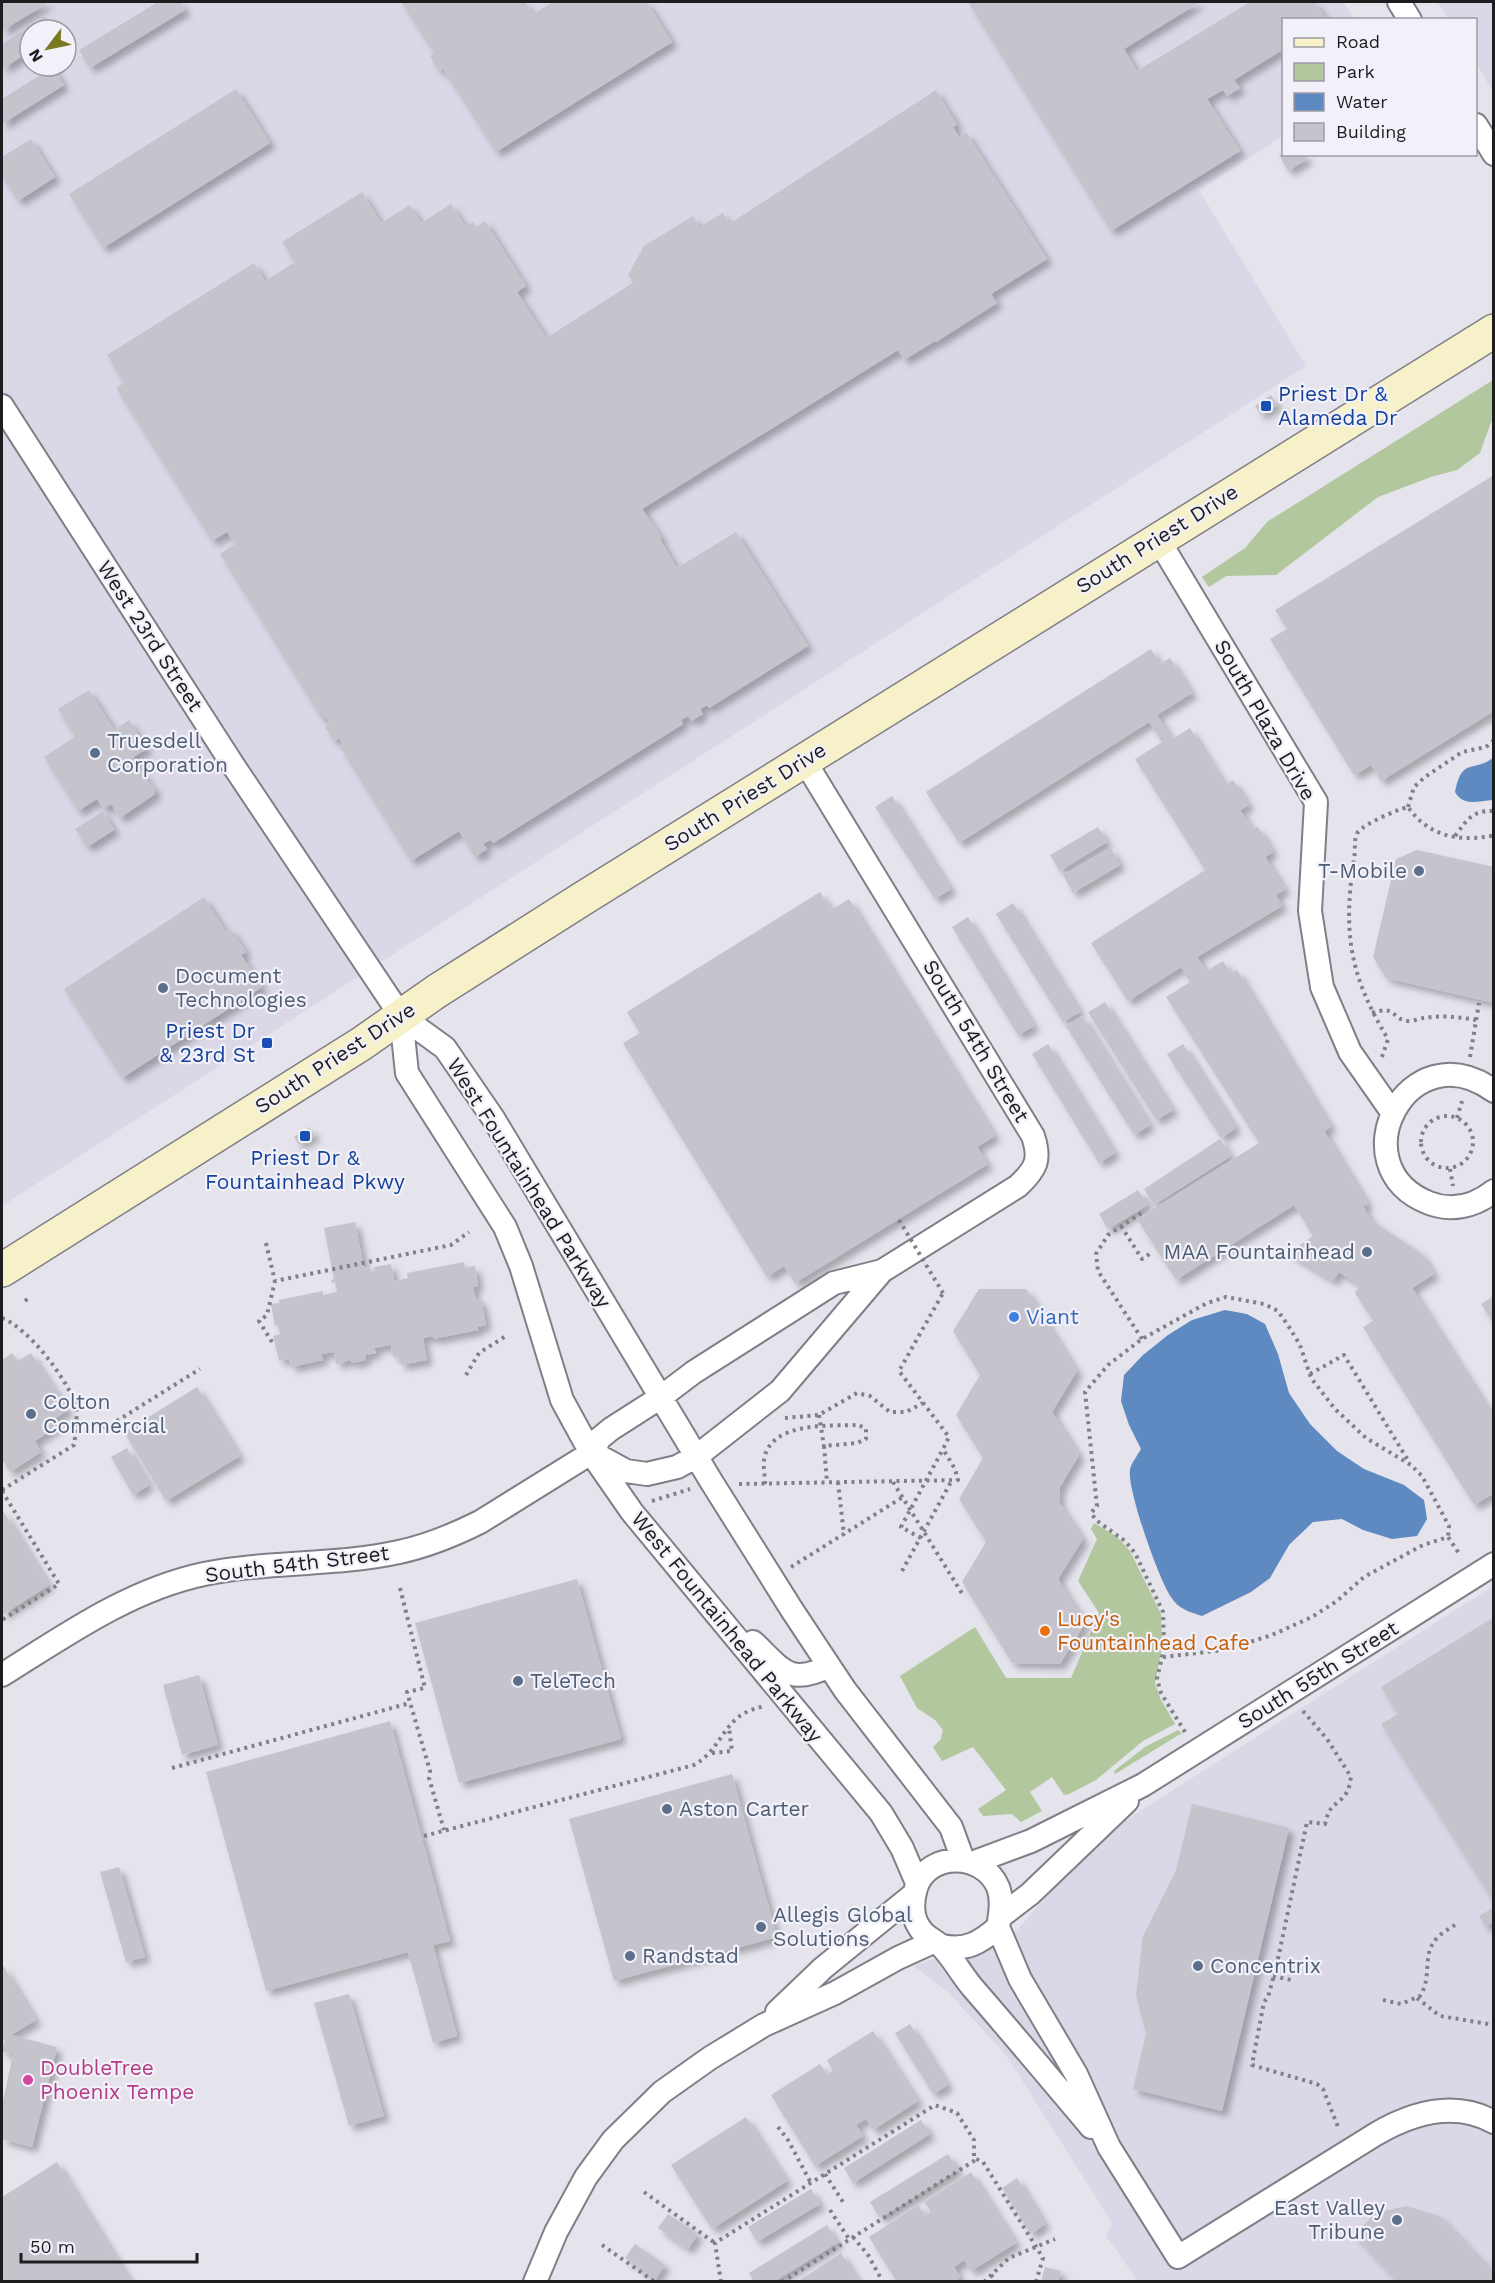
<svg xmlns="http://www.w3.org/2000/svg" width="1495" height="2283" viewBox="0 0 1495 2283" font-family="'Work Sans',sans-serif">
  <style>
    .built { fill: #dbd7e7; fill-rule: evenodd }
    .green { fill: #b2c79e }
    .water { fill: #5e89c1 }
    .building { fill: #c5c3cb; filter: url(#shadow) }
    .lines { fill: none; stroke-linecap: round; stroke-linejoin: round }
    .minor-casing { stroke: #807e86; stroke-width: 26 }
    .secondary-casing { stroke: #807e86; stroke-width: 36 }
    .path { stroke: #818086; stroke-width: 4; stroke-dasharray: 3 4.5; stroke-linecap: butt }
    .minor { stroke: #fff; stroke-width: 22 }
    .secondary { stroke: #f6f1c8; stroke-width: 33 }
    .path-bridge { stroke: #818086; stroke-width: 4; stroke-dasharray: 3 4.5; stroke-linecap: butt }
    .transit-dot { fill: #1a4fb4; stroke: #f2f0f9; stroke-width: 2 }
    .service-dot { fill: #5c6f8a; stroke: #f2f0f9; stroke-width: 2 }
    .shop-dot { fill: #3f7fe0; stroke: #f2f0f9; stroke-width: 2 }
    .food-dot { fill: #e8710a; stroke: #f2f0f9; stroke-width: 2 }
    .hotel-dot { fill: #d1479c; stroke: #f2f0f9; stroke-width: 2 }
    .labels { text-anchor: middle; stroke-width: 4.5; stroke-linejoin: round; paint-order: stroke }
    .transit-label { font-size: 21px; fill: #164399; stroke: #f2f0f9; text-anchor: start }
    .street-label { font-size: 21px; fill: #1d1c1f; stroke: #f2f0f9 }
    .service-label { font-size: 21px; fill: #4e5e75; stroke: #f2f0f9; text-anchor: start }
    .shop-label { font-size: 21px; fill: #366cbe; stroke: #f2f0f9; text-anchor: start }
    .food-label { font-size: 21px; fill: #c56008; stroke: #f2f0f9; text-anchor: start }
    .hotel-label { font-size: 21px; fill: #b23c85; stroke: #f2f0f9; text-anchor: start }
  </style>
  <defs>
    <filter id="shadow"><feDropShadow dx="5.5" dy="5.5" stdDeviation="3" flood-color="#0004"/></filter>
  </defs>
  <rect width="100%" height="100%" fill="#e5e3ec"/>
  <!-- built -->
  <path class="built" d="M2,2H1343L1354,19L1284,20L1283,136L1199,190L1306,366L2,1206ZM30,30H66V66H30Z
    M1437,2H1493V92L1476,63V20L1449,19Z
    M1493,1586V2281H1138L1106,2236L1112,2223L1006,2055L948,1992L914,1966L1017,1930L1077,1862L1123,1822Z"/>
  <!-- green -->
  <path class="green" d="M1493,380V417L1480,453L1457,470L1431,477L1378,497L1276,575L1226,576L1209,587L1202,577L1245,548L1267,522Z
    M1094,1523L1116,1536L1130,1551L1161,1614L1162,1647L1155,1683L1160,1698L1175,1724L1143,1741L1096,1780L1069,1794L1064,1795L1052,1777L1030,1792L1042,1811L1021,1822L1012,1814L983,1816L978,1809L1006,1790L973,1747L942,1761L933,1747L941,1739L943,1730L935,1720L917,1708L900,1676L975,1627L1006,1678H1071L1099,1613L1078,1581L1097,1539L1091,1529Z
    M1178,1730L1182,1733L1115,1774L1114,1771L1145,1747Z"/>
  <!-- water -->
  <path class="water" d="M1493,758V800C1478,801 1464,807 1455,792C1462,757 1472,773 1493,758Z
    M1225,1310L1247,1314L1265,1324L1278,1354L1289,1393L1310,1424L1337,1451L1364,1469L1404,1485L1424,1500L1427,1519L1417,1536L1392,1539L1363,1530L1342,1519L1313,1522L1289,1545L1270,1578L1251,1592L1202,1616C1190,1612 1178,1609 1171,1597C1159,1580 1127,1489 1130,1470C1131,1463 1138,1455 1141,1449L1129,1425L1121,1401L1124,1375L1143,1355L1168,1335L1192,1320Z"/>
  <!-- building -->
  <path class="building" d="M2,2H49L2,31Z
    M158,2H180L185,10L90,68L79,50Z
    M401,2H525L533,14L553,2H647L672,42L496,152L443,69L439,71L430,56L434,53Z
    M968,2H1200L1124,49L1137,71L1250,2H1315L1327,20H1284V49L1234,80L1240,88L1227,96L1223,90L1207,99L1240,151L1111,231Z
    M45,16L53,30H30V51L2,69V44Z
    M53,67L64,85L2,124V99Z
    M236,89L270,143L103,248L69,194Z
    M936,90L957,125L953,127L959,137L966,132L1047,259L991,294L997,303L936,342L935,341L904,360L898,350L642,509L662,538L660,539L677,568L736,532L808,646L709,708L707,705L700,709L703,714L691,721L688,716L681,720L683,724L493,843L490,840L483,844L487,849L475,857L459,831L411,861L340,747L343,745L339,738L334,741L325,727L330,724L326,717L322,719L220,554L235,544L227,532L212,541L116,388L124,383L107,355L254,263L265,281L295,262L282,242L362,192L381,223L410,205L421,223L451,204L466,227L473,222L476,227L485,221L526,286L517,292L546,338L633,283L628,275L644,246L693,216L699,227L723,213L729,224Z
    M31,139L55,177L18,201L2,176V157Z
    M1284,153V154H1305L1307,159L1288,171L1279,155Z
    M1271,395L1277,405L1261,415L1255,406Z
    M1494,475V711L1381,781L1371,765L1354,775L1270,639L1287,629L1275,610Z
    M1151,649L1160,664L1170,658L1192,693L1157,715L1172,739L1190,728L1225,785L1233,780L1249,805L1240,810L1253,830L1258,827L1273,852L1265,857L1285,889L1276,895L1282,906L1197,957L1206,971L1223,961L1231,974L1237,970L1331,1127L1324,1131L1368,1204L1363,1206L1371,1220L1421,1253L1434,1274L1412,1288L1494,1418V1493L1474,1505L1363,1327L1373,1321L1355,1293L1360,1285L1339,1272L1333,1281L1288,1253L1313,1236L1294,1205L1176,1280L1137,1219L1259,1143L1166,997L1190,982L1181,967L1128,1001L1091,943L1205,870L1135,759L1162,742L1149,722L959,843L926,792Z
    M89,690L114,730L129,720L147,749L133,757L149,783L155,788V794L120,818L111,804L104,809L97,799L78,811L44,757L75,737L58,709Z
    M892,796L951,889L935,899L875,807Z
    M103,811L114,830L87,847L75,829Z
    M1098,827L1107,842L1060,871L1050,855Z
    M1111,848L1120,865L1073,893L1063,875Z
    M1417,850L1494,867V1003L1386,978L1373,957L1396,859Z
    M820,892L831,910L849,899L995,1136L977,1147L988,1164L795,1283L784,1266L767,1277L623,1043L640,1033L627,1012Z
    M204,897L226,932L231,929L246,952L241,955L262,987L122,1078L64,989Z
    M1013,903L1080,1012L1063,1022L996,914Z
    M968,917L1034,1026L1018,1035L952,927Z
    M1105,1002L1173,1110L1156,1120L1088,1012Z
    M1082,1016L1150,1125L1134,1135L1066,1026Z
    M1048,1044L1115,1153L1099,1163L1032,1054Z
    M1183,1044L1236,1128L1221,1138L1167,1054Z
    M309,1127L315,1135L299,1145L294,1137Z
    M1220,1139L1231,1156L1154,1205L1144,1189Z
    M1138,1190L1148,1205L1108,1229L1099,1214Z
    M355,1222L364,1268L369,1267L370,1272L375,1271L374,1267L391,1264L394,1281L408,1278L407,1273L464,1262L465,1268L475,1266L478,1286L473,1287L476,1300L481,1299L486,1325L478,1327V1330L433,1339V1336L423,1338L427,1360L401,1365L399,1356L393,1357L391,1345L374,1348L376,1353L365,1355L366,1360L352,1363L351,1360L336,1364L334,1352L321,1354L323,1360L291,1367L289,1359L279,1361L273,1336L280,1334L278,1325L275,1326L271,1304L279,1303V1300L323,1291V1295L337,1292L335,1282L332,1283L331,1280L334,1279L324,1228Z
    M979,1289H1026L1077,1371L1052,1412L1079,1455L1060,1487L1059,1502L1083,1539L1058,1579L1085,1623L1060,1664L1012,1663L962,1582L986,1542L959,1499L983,1458L956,1415L980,1375L953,1331Z
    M1494,1296V1324L1481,1304Z
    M12,1353L18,1361L31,1353L68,1410L54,1419L58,1426L35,1441L41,1452L10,1472L2,1459V1360Z
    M197,1387L240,1456L166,1501L124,1432Z
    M127,1448L149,1485L133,1495L111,1457Z
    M2,1509L49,1585L2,1615Z
    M577,1579L621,1739L459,1783L415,1623Z
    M1494,1617V1902L1381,1724L1398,1714L1381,1687Z
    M199,1675L218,1745L182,1755L163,1685Z
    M390,1721L450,1941L433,1945L457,2036L433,2043L408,1952L266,1991L206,1772Z
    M732,1774L777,1937L614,1981L569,1819Z
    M1192,1804L1289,1828L1222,2111L1133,2089L1146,2033L1136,1995L1143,1936L1176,1870Z
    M119,1867L145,1957L126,1962L100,1872Z
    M1494,1907V1922L1486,1927L1479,1916Z
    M2,1964L36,2020L11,2035L57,2047L32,2147L2,2139V2106L13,2054L2,2052V2044L5,2042L2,2036Z
    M349,1994L384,2116L349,2126L314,2003Z
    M910,2024L948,2085L933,2094L895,2033Z
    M873,2031L918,2101L873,2130L866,2119L856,2125L863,2136L815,2166L771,2095L820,2064L827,2075L833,2071L827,2060Z
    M746,2117L787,2181L712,2229L671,2165Z
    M921,2120L930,2134L853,2183L844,2168Z
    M948,2154L958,2170L880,2218L870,2202Z
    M57,2162L131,2282H2V2197Z
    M971,2172L1016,2243L971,2271L964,2260L954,2267L960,2277L953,2282H897L869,2237L918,2205L925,2216L931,2212L924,2202Z
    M1017,2178L1045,2224L1031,2234L1002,2188Z
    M811,2189L820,2204L757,2242L748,2227Z
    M1406,2206L1439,2216L1494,2274V2282H1398L1354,2234L1376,2213Z
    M668,2214L698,2234L688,2249L658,2228Z
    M827,2225L837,2243L773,2282H754L749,2273Z
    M635,2244L665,2265L655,2280L625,2258Z
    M841,2253L859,2282H797Z
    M1045,2267L1061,2271L1058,2282H1041Z"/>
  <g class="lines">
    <defs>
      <path id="minor" d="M1399,2L1410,20
        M1476,125L1494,154
        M2,406L233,765L401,1016L445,1048L493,1118L711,1481L792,1610L845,1690L951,1827L963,1860
        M1158,539L1316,802L1310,911L1322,987L1350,1052L1392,1112
        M401,1016L407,1073L505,1227L521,1266L562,1400L591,1453L632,1512L881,1813L902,1848L917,1883
        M1494,1091C1408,1028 1337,1167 1429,1203C1452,1212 1475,1206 1494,1191
        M593,1453L626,1471L647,1474L677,1467L697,1456L780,1391L882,1271
        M753,1642C781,1668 788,1687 829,1666
        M2,1675C66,1635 129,1590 204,1574C268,1561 335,1566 399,1552C427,1546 454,1535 480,1522L591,1453L600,1438L611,1429L661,1397L694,1372L834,1283L882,1271L1018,1186C1036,1169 1041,1160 1033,1136L804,760
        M972,1863L1031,1841L1143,1785L1494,1564
        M1000,1917L1030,1894L1127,1801
        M998,1927L1020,1979L1076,2074L1109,2147L1178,2257L1376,2134C1412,2113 1454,2100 1494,2122
        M942,1946C966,1951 980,1943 998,1927C1000,1915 1003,1900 998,1887C983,1852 928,1851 916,1888C912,1902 911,1915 919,1927C925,1938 936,1940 943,1948C954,1960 962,1975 973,1988C1013,2034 1052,2081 1091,2127
        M777,2012L823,1968L914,1894
        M535,2282L556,2232L586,2177L613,2140L662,2092L710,2058L764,2025L835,1993L898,1958L933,1942"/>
      <path id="secondary" d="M2,1270L361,1044L437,991L582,899L1494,331"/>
    </defs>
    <!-- minor casing -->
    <use href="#minor" class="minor-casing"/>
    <!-- secondary casing -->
    <use href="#secondary" class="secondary-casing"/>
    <!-- path -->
    <path class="path" d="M1408,807L1414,787L1425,777L1462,752L1486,747L1494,740
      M1455,836C1467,820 1472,810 1494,811
      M1372,1013C1398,1004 1391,1021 1410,1021C1415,1021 1420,1018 1424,1018C1441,1015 1459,1017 1476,1020
      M1382,1057L1388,1039C1349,975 1343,932 1354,859C1356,850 1353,839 1358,832C1366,823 1396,810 1408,807C1424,830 1446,839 1474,838C1481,838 1487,836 1494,836
      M1470,1057L1479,1003
      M1421 1142a26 26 0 1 1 52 0a26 26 0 1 1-52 0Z
      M1457,1118L1462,1101
      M1450,1169L1453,1186
      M1121,1226L1142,1259L1151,1253
      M266,1243L275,1281L451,1245L469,1232
      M25,1301L29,1298
      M2,1318C29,1329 64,1375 75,1403C78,1410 76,1422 76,1431H78
      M1142,1339L1098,1271L1096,1254L1108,1235L1143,1212
      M272,1342L259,1321L267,1315L275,1281
      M1310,1374L1344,1355L1409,1462
      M466,1375L479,1353L506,1336
      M819,1415L824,1446
      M785,1418L819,1415L857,1393L870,1396L890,1412H906L923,1403
      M104,1429L200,1369
      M838,1482L844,1535
      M893,1482L963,1595
      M739,1484L958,1480L955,1469L943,1449L949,1437L899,1371L943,1293
      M765,1484C765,1476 763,1467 764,1460C770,1421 830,1426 859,1425L866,1429V1439L857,1443L824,1446L827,1482
      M2,1490L74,1445L76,1431
      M2,1491L59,1584L2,1620
      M652,1501L690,1489
      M921,1538L901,1527L943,1449
      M791,1567L903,1497
      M902,1571L952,1480
      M400,1588L425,1688L407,1692L430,1771L429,1778L444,1830
      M1163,1657L1224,1650L1272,1635L1312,1617L1337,1601L1364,1577L1423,1545L1448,1537L1460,1555
      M1303,1711L1327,1739L1351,1777C1350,1782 1349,1789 1347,1792C1338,1807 1330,1801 1325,1824L1307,1822L1276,1968L1268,1997L1264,2002L1252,2065L1317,2084L1323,2089L1338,2127
      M1185,1732L1161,1693L1157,1679L1164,1648L1163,1612L1135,1553L1125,1541L1096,1520L1091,1513L1097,1506L1085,1392L1108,1365L1142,1339L1207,1303L1226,1297L1264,1304L1278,1311L1289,1327L1300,1345L1311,1378L1335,1409L1366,1438L1411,1465L1422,1476L1449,1526L1448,1537
      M712,1753L732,1751L729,1728
      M172,1768L410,1703
      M424,1836L694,1765C716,1752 718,1737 735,1720C743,1712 754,1709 764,1706
      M1273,1976L1291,1980
      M1417,1998L1440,2016L1494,2025
      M1383,2000L1401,2004L1420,1996C1433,1976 1421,1955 1437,1938C1442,1932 1450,1929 1456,1924
      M778,2127L788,2140L811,2183
      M825,2174L843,2202
      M644,2192L715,2243
      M830,2210L849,2239
      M853,2237L868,2255L883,2282
      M602,2245L655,2282
      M991,2275L997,2282
      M721,2282L715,2243L935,2105L957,2113L974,2140V2158L983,2162L1043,2258L1036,2282
      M782,2282L977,2159
      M984,2282L1009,2258L1055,2239"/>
    <!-- minor -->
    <use href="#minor" class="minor"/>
    <!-- secondary -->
    <use href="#secondary" class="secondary"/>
    <!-- path-bridge -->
    <path class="path-bridge" d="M899,1220L943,1293"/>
  </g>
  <!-- markers -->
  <g class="transit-dot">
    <rect x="1260" y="400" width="12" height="12" rx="3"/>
    <rect x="261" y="1037" width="12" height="12" rx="3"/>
    <rect x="299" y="1130" width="12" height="12" rx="3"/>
  </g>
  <g class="service-dot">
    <circle cx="95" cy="753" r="6"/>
    <circle cx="1419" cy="871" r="6"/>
    <circle cx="163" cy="988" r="6"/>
    <circle cx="1367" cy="1252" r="6"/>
    <circle cx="31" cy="1414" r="6"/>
    <circle cx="518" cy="1681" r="6"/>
    <circle cx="667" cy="1809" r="6"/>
    <circle cx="761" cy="1927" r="6"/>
    <circle cx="630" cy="1956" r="6"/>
    <circle cx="1198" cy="1966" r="6"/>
    <circle cx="1397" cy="2220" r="6"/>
  </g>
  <circle class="shop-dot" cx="1014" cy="1317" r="6"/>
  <circle class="food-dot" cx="1045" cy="1631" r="6"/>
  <circle class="hotel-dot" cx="28" cy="2080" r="6"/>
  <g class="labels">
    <!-- transit labels -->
    <g class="transit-label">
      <text x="1278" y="401">Priest Dr &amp;<tspan x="1278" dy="24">Alameda Dr</tspan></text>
      <text x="255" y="1038" text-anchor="end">Priest Dr<tspan x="255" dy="24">&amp; 23rd St</tspan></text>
      <text x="305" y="1165" text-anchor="middle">Priest Dr &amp;<tspan x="305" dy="24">Fountainhead Pkwy</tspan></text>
    </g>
    <!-- street labels -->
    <g class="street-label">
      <text transform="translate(1157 539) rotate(-32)" y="7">South Priest Drive</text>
      <text transform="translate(150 636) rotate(57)" y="7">West 23rd Street</text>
      <text transform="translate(1265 720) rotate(60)" y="7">South Plaza Drive</text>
      <text transform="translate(745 797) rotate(-32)" y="7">South Priest Drive</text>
      <text transform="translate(976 1041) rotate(59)" y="7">South 54th Street</text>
      <text transform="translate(335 1058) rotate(-33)" y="7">South Priest Drive</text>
      <text transform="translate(529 1183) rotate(58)" y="7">West Fountainhead Parkway</text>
      <text transform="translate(297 1564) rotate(-7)" y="7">South 54th Street</text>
      <text transform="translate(727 1627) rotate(51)" y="7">West Fountainhead Parkway</text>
      <text transform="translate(1318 1675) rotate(-32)" y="7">South 55th Street</text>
    </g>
    <!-- service labels -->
    <g class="service-label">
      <text x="107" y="748">Truesdell<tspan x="107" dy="24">Corporation</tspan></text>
      <text x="1407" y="878" text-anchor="end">T-Mobile</text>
      <text x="175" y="983">Document<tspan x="175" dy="24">Technologies</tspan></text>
      <text x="1355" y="1259" text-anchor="end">MAA Fountainhead</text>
      <text x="43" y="1409">Colton<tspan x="43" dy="24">Commercial</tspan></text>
      <text x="530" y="1688">TeleTech</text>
      <text x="679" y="1816">Aston Carter</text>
      <text x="773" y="1922">Allegis Global<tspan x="773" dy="24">Solutions</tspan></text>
      <text x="642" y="1963">Randstad</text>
      <text x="1210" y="1973">Concentrix</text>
      <text x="1385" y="2215" text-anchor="end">East Valley<tspan x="1385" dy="24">Tribune</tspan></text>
    </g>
    <!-- shop labels -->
    <g class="shop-label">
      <text x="1026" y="1324">Viant</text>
    </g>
    <!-- food labels -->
    <g class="food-label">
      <text x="1057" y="1626">Lucy's<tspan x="1057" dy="24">Fountainhead Cafe</tspan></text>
    </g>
    <!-- hotel labels -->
    <g class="hotel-label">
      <text x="40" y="2075">DoubleTree<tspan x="40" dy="24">Phoenix Tempe</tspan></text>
    </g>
  </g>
  <!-- border -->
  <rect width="1495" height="2283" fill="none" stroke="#1d1c1f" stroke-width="6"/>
  <!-- legend -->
  <rect x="1282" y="18" width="195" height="138" fill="#f2f0f9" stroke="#9d9ba2" stroke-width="1.5"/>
  <rect x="1294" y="38" width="30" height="9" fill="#f6f1c8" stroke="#9d9ba2" stroke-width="1.5"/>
  <text x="1336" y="48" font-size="18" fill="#1d1c1f">Road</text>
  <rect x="1294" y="63" width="30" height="18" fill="#b2c79e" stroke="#9d9ba2" stroke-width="1.5"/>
  <text x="1336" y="78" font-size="18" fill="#1d1c1f">Park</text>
  <rect x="1294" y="93" width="30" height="18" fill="#5e89c1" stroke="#9d9ba2" stroke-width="1.5"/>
  <text x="1336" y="108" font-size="18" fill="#1d1c1f">Water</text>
  <rect x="1294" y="123" width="30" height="18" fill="#c5c3cb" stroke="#9d9ba2" stroke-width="1.5"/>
  <text x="1336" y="138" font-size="18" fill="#1d1c1f">Building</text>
  <!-- north arrow -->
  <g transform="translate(48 48) rotate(238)"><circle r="28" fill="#f2f0f9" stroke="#9d9ba2" stroke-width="1.5"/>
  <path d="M0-4.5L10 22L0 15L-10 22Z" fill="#7a7920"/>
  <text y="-9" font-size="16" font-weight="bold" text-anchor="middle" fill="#1d1c1f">N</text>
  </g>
  <!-- scale -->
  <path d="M21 2253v9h176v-9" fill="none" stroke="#1d1c1f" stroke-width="3"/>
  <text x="30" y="2253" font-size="18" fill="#1d1c1f" stroke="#f2f0f9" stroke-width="4.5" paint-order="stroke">50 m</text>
</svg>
